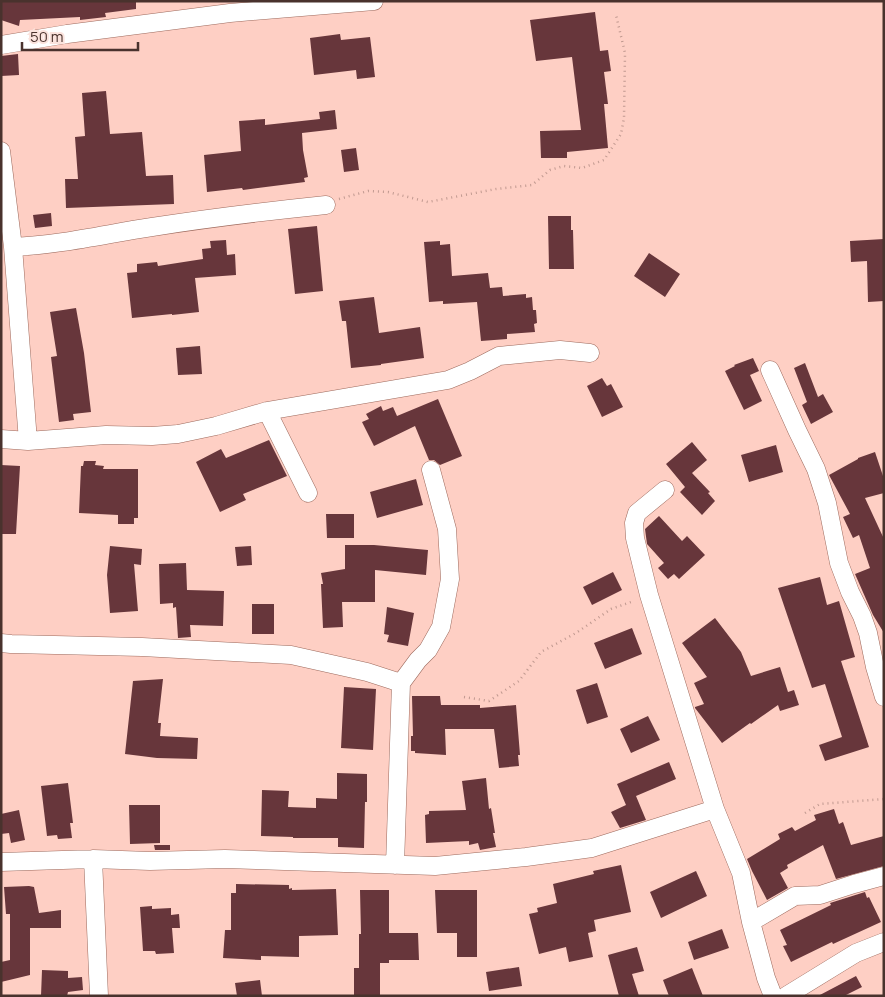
<svg xmlns="http://www.w3.org/2000/svg" width="885" height="997" viewBox="0 0 885 997" font-family="Manrope,sans-serif">
  <style>
    .building { fill: #67363b }
    .lines { fill: none; stroke-linecap: round; stroke-linejoin: round }
    .minor-casing { stroke: #9d6a5d; stroke-width: 19 }
    .path { stroke: #c09990; stroke-width: 2.5; stroke-dasharray: 1 4; stroke-linecap: butt }
    .minor { stroke: #fff; stroke-width: 18 }
  </style>
  <rect width="100%" height="100%" fill="#fecfc4"/>
  <!-- building -->
  <path class="building" d="M1,1H136V9L105,13L106,17L80,20V17L20,20L19,26L1,20Z
    M595,12L600,51L608,50L611,71L604,72L608,104H604L608,148L567,152V158H541L540,131L581,130L572,57L536,61L530,20Z
    M340,34L341,40L370,37L375,77L357,79L356,70L314,75L310,38Z
    M18,54L19,75L1,76V56Z
    M106,91L110,134L142,132L146,176L173,175L174,204L66,208L65,179H78L75,137L85,136L82,93Z
    M335,110L337,129L302,133L303,150L308,177L304,178L305,182L243,190L242,188L207,192L204,155L241,151L239,121L265,119V125L320,119L319,112Z
    M356,148L359,170L344,172L341,150Z
    M51,213L52,226L35,228L33,215Z
    M548,216H571V230H573L574,269H549Z
    M317,226L323,291L295,294L288,229Z
    M884,239V301L868,302L867,261L851,262L850,241Z
    M226,240L227,255L235,254L236,275L195,278L199,312L172,315V314L132,318L127,273L137,272V264L157,262L158,266L203,259L202,249L211,248L210,241Z
    M440,241V245L450,244L452,276L488,273L490,288L502,287L503,296L526,294V298L532,297L533,310H536L537,323L534,324L535,332L507,334V339L481,341L477,302L443,304V301L429,302L424,242Z
    M649,253L680,274L665,297L634,276Z
    M374,297L379,333L420,327L424,358L381,364V365L351,368L346,321H342L339,301Z
    M76,308L84,353L91,412L73,414L74,420L59,422L51,357L57,356L50,312Z
    M200,346L202,374L178,375L176,348Z
    M753,358L759,371L750,375L762,401L744,410L725,371L735,366L734,365Z
    M805,363L818,397L823,394L833,412L811,424L802,405L807,402L794,368Z
    M602,378L607,386L611,384L623,407L602,417L587,386Z
    M438,399L462,456L440,465L434,460H429L415,426L374,446L362,422L369,419L366,414L381,406L383,411L393,407L397,416Z
    M269,440L287,476L243,494L246,500L220,512L196,462L221,449L226,458Z
    M692,442L707,460L692,473L710,492L708,493L715,501L702,515L680,492L685,487L666,464Z
    M776,445L783,472L749,482L741,455Z
    M875,452L884,479V493L865,498L884,539V633L873,615L855,574L870,568L859,535L853,538L843,517L850,514L829,475L858,459V458Z
    M84,461H96L95,465L104,466L103,469H138V518H134V524H118V515L79,513L81,466H83Z
    M1,465L20,466L16,534H1Z
    M416,479L423,505L377,518L370,492Z
    M326,514H354V538H327Z
    M659,516L682,541L687,536L705,555L679,579L674,574L668,579L658,568L664,563L647,544L645,529Z
    M345,545H374L428,550L426,575L375,570V602H342L343,627L323,628L321,584H323L321,573L345,569Z
    M110,546L142,549L141,565L134,564L138,611L110,613L107,575Z
    M251,546L252,565L237,566L235,547Z
    M186,563L187,590L224,591L223,626L190,625L191,637L178,638L176,607L173,608V603L160,604L159,564Z
    M613,572L622,590L592,605L583,587Z
    M820,577L827,605L839,601L855,657L841,661L869,747L825,761L819,745L842,737L825,684L812,688L778,588Z
    M252,604H274V634H252Z
    M387,607L414,613L408,646L387,642L389,635L384,634Z
    M715,618L741,652L751,676L780,667L788,692L794,690L799,705L780,711L778,705L751,724L750,723L722,743L695,708V707L704,704L694,683L707,677L682,643Z
    M632,628L642,654L605,669L594,643Z
    M163,679L158,723H161L160,736L198,738L197,759L157,758L125,754L133,681Z
    M597,683L608,717L587,724L576,690Z
    M344,687L376,689L373,750L341,748Z
    M412,696H440L441,705H480V708L516,705L520,755H518L519,766L499,768L494,729H445L446,755L415,753V751H411V736H413Z
    M648,716L660,740L631,753L620,729Z
    M669,762L676,779L636,796L646,820L620,828L611,812L626,805L617,784Z
    M337,773L367,774V802H365L364,848L338,847V838H293V837L261,836L262,790L289,791L288,807L316,808V798L337,799Z
    M486,778L489,809L491,808L495,833H493L496,847L480,850L478,843L469,845V841L426,843L425,815L429,814V811L466,810L462,781Z
    M68,783L73,823H70L72,838L58,839L57,835L47,836L41,786Z
    M129,805H160V843L130,844Z
    M834,809L839,824L843,822L851,845L884,836V866L836,879L823,845L787,865L788,868L780,873L788,888L767,900L752,871L747,859L780,839L778,834L792,827L795,831L816,820L814,815Z
    M19,810L25,840L11,843L9,833L1,834V814Z
    M154,845H170V850H155Z
    M621,865L631,912L594,920L596,931L588,933L593,957L569,962L566,947L539,954L529,914L538,912L537,908L557,903L553,884L594,874L593,871Z
    M696,871L707,896L661,918L650,892Z
    M236,884L289,885V889L292,888V890L336,889L338,935L299,936V957L261,956V960L223,958L225,930H231V893H236Z
    M29,886L34,887L39,913L61,910V928H30V975L1,982V962L10,960V914H6L4,887Z
    M360,890H389V933H418L419,960H389V963H380V996H354V968H359V934H361Z
    M435,890H477V957H457V933H437Z
    M865,892L867,898L869,897L881,922L833,944L832,942L791,962L783,946L787,945L780,930L831,905L830,903Z
    M152,906V909L171,908V915L179,914L180,928H172L174,953L156,954L155,951H143L140,907Z
    M722,929L729,948L694,960L688,942Z
    M637,947L644,971L632,974L639,996H619L608,955Z
    M519,967L522,986L489,991L486,972Z
    M692,968L703,996H669L663,980Z
    M42,970L68,971V978L82,977L83,990L68,992L67,996H41Z
    M856,976L862,987L844,996H818Z
    M260,980L262,996H237L235,983Z"/>
  <g class="lines">
    <defs>
      <path id="minor" d="M1,45L67,34L230,13L374,1
        M1,151L13,247L28,441
        M13,247C60,245 106,234 152,227C210,218 268,211 326,205
        M770,370L797,430L816,469L827,503L839,563L850,592L862,616L868,633L875,667L884,697
        M267,411L308,493
        M1,439L28,441L106,435L152,436L178,434L216,426L267,411L448,380L470,371L499,356L560,350L590,353
        M665,490L637,513L634,523L635,538L649,595L715,809L741,873L751,922L766,978L773,996
        M1,643L11,644L142,647L291,655L367,672L401,683
        M93,859L99,996
        M1,862L93,859L150,861L225,859L435,866L526,857L592,848L715,809
        M395,865L401,683L418,660L428,650L441,627L450,579L447,529L431,470
        M751,922L795,896L820,895L854,884L884,876
        M786,996L856,953L884,942"/>
    </defs>
    <!-- minor casing -->
    <use href="#minor" class="minor-casing"/>
    <!-- path -->
    <path class="path" d="M339,199L368,191L388,192L428,202L496,189L532,185L550,170L564,166L582,168L604,160L621,134L624,118L625,53L616,15
      M464,697L489,701L519,681L541,652L576,633L611,609L634,601
      M805,813L820,804L884,799"/>
    <!-- minor -->
    <use href="#minor" class="minor"/>
  </g>
  <!-- border -->
  <rect width="885" height="997" fill="none" stroke="#49322d" stroke-width="5"/>
  <!-- scale -->
  <path d="M22 42v8h116v-8" fill="none" stroke="#49322d" stroke-width="2.5"/>
  <text x="30" y="42" font-size="15" fill="#49322d" stroke="#fbe3dd" stroke-width="4" paint-order="stroke">50 m</text>
</svg>
